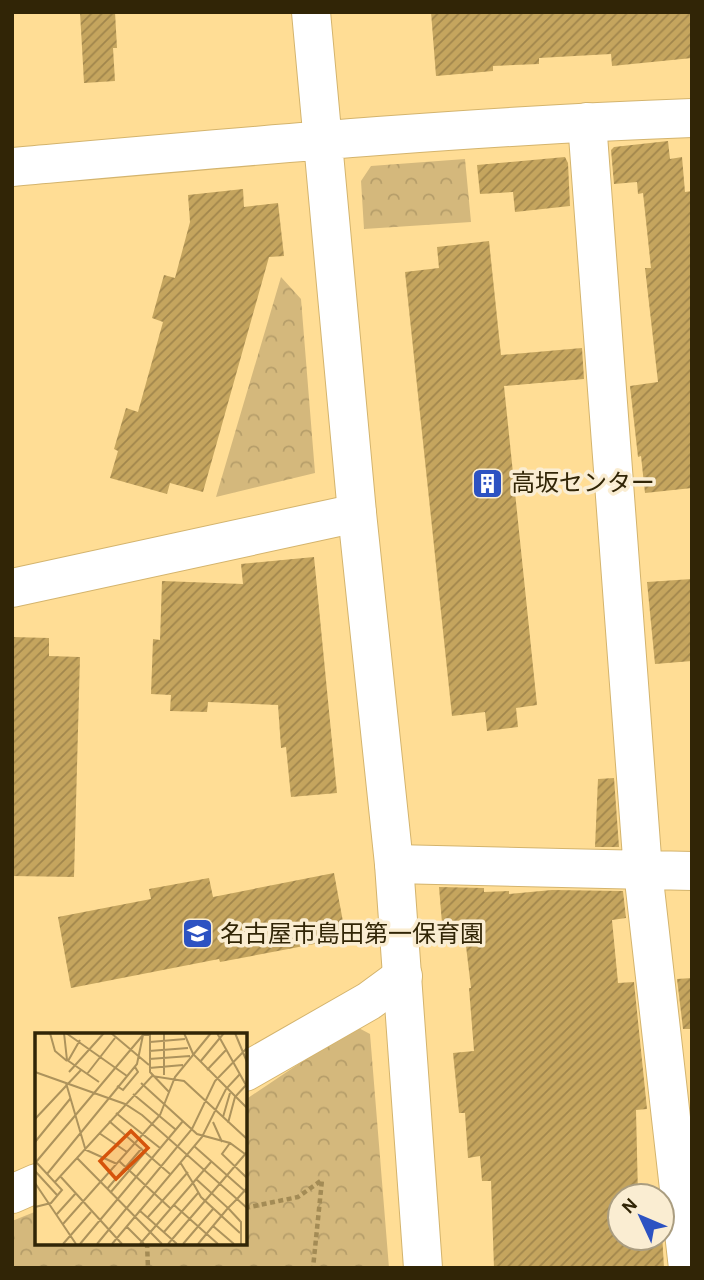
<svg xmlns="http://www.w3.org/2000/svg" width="704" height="1280" viewBox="0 0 704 1280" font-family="'Alegreya Sans','Noto Sans JP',sans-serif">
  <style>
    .park { fill: url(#park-crowns) }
    .building { fill: url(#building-hatch) }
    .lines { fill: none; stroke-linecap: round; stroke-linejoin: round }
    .street-casing { stroke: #d4b46d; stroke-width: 40 }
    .secondary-casing { stroke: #d4b46d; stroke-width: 40 }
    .path { stroke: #a38b55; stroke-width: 4.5; stroke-dasharray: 5 3.5; stroke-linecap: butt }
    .street { stroke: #fff; stroke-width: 38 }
    .secondary { stroke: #fff; stroke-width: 38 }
    .labels { text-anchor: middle; stroke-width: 7; stroke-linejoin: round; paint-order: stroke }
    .poi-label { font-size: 24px; fill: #312506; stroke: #faedd2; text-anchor: start }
    .inset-road { fill: none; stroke: #ad935c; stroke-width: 2 }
    .view { fill: #d6540b; fill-opacity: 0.15; stroke: #d6540b; stroke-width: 3.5 }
    .inset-edge { fill: none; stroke: #312506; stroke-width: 3.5 }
  </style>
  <defs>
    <pattern id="park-crowns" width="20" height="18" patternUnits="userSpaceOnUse" patternTransform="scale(1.75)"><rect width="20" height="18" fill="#d4b87c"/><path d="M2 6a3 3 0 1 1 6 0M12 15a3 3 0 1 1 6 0" fill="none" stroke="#b69e6a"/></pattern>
    <pattern id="building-hatch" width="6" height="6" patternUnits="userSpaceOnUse" patternTransform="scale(1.75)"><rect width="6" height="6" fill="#c5a55e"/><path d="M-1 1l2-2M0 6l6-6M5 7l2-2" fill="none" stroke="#a1864c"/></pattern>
  </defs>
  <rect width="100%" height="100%" fill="#ffdd95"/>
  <!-- park -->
  <path class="park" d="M465,159L471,222L364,229L361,181L371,166Z
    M281,277L301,299L315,473L216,497Z
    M355,1026L370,1034L389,1268H12V1221L37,1211V1243H245V1100Z"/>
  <!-- building -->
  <path class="building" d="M80,12H115L117,48H113L115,81L84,83Z
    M431,12H692V58L612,66L611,54L539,58V64L493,66V71L436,76Z
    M668,141L670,159L682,157L685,192L692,191V488L645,493L641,456L638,457L630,386L658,382L645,268H651L643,193L638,194L637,182L614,184L611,150L614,147Z
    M565,157L568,163L570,206L515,212L513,192L480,194L477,165Z
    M243,189L244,207L278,203L284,256L269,257L203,492L170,483L167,494L110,478L118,451L114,449L126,408L138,412L163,322L152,318L164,275L175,278L190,222L188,195Z
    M489,241L501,355L582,348L584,379L504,386L537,705L516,708L518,727L487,731L485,712L452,716L405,272L439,268L437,247Z
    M314,557L337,793L291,797L286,747L281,748L278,705L208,702L207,712L170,711L171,695L151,694L153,639L160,640L162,581L243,584L241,564Z
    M692,579V661L655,664L647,582Z
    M12,637L49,638V656L80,657L74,877L12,876Z
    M614,778L619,847H595L598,779Z
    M334,873L346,938L220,962L219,959L71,988L58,917L151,899L149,889L209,878L213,897Z
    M439,887L484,888V892L509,891V894L552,890L623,891L626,918L612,920L618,983L634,982L647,1109L636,1110L638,1196H620V1238H662V1233L664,1268H494L491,1181H482L480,1156L468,1158L465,1113H459L453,1053L474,1051L469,988H471L463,921L442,923Z
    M692,978V1029H683L677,979Z"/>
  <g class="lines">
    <defs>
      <path id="street" d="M587,122L643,871L688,1268
        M12,588L357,513
        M394,864L692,871
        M245,1072L369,1001L403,976
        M12,1194L37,1183"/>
      <path id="secondary" d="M311,12L357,513L394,864L423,1268
        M12,167C239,147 465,126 692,118"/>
    </defs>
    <!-- street casing -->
    <use href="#street" class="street-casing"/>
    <!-- secondary casing -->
    <use href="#secondary" class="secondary-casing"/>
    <!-- path -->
    <path class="path" d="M245,1208L298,1197L322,1180L313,1268
      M147,1243L148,1268"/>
    <!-- street -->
    <use href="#street" class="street"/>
    <!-- secondary -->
    <use href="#secondary" class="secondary"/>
  </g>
  <!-- icons -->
  <defs>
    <symbol id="building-square" viewBox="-11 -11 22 22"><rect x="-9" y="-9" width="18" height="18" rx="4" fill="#2c52c2" stroke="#faedd2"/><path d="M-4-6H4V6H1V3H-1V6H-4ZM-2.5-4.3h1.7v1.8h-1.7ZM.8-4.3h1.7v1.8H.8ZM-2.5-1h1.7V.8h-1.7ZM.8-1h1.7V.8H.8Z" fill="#fff"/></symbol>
    <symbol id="school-square" viewBox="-11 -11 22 22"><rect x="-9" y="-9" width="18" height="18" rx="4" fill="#2c52c2" stroke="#faedd2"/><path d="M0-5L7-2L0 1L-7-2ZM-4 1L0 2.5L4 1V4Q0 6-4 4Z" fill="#fff"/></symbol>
  </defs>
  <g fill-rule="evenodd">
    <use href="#building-square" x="470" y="466" width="35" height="35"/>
    <use href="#school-square" x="180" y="916" width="35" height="35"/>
  </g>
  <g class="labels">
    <!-- poi labels -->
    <g class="poi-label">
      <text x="511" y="491">高坂センター</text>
      <text x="220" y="942">名古屋市島田第一保育園</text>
    </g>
  </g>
  <!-- overview -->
  <g transform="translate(35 1033)">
    <rect width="212" height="212" fill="#ffdd95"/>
    <path class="inset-road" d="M15,0L20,18L32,28M29,0L32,27L64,49M31,0L92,43M76,0L114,32M129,0V42M149,0L158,21L212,75M182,0L212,54M200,0L212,29M115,1V39L134,59M115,9L150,6M114,18L153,15M114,26L155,23M33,28L45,7M165,29L189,0M114,35L148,32M172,37L191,17M0,39L90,71L107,82L202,166L193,175L206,189V211M34,39L69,0M52,41L80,5M31,50L50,115M106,50L162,101L195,110L210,121M82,53L88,57L103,39L100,34M98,61L140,96M81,80L125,115M188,84L195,60M0,86L46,37M74,88L135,141M178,89L187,109M193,90L200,64L212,51M64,100L92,119M0,109L35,66M195,110L187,121L212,145M159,113L212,160M49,116L82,131M42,125L127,211M84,128L135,175M1,129L108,2M145,129L158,150M0,138L22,162M12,141L102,31L108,2H115M25,143L87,211M161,146L193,175L163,211M20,149L117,43L149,48L212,106M0,150L41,211M158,150L166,164L205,200M212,155L202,166L212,175M72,156L107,115M75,160L111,118M139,172L183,211M0,174L16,170L27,157L1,129M104,177L142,211M22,181L41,160M113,184L153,139M28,191L125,82L140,44L176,0M91,193L109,211M178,193L199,211M129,199L163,160M28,211L56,179M45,211L148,88M62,211L157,96L180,48L212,15M77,211L167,104L191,56L205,41M105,211L176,129M133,211L212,119M148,211L178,176"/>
    <path class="view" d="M96,98L113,115L81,146L65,128Z"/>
    <rect width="212" height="212" class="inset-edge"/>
  </g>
  <!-- border -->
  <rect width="704" height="1280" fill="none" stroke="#312506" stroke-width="28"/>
  <!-- north arrow -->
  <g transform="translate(641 1217) rotate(314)"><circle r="33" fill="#faedd2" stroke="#aa9d80" stroke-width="2"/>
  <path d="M0-5L12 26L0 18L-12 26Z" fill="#2c52c2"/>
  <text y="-10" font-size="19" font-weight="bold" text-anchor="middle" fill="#312506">N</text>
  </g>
</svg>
